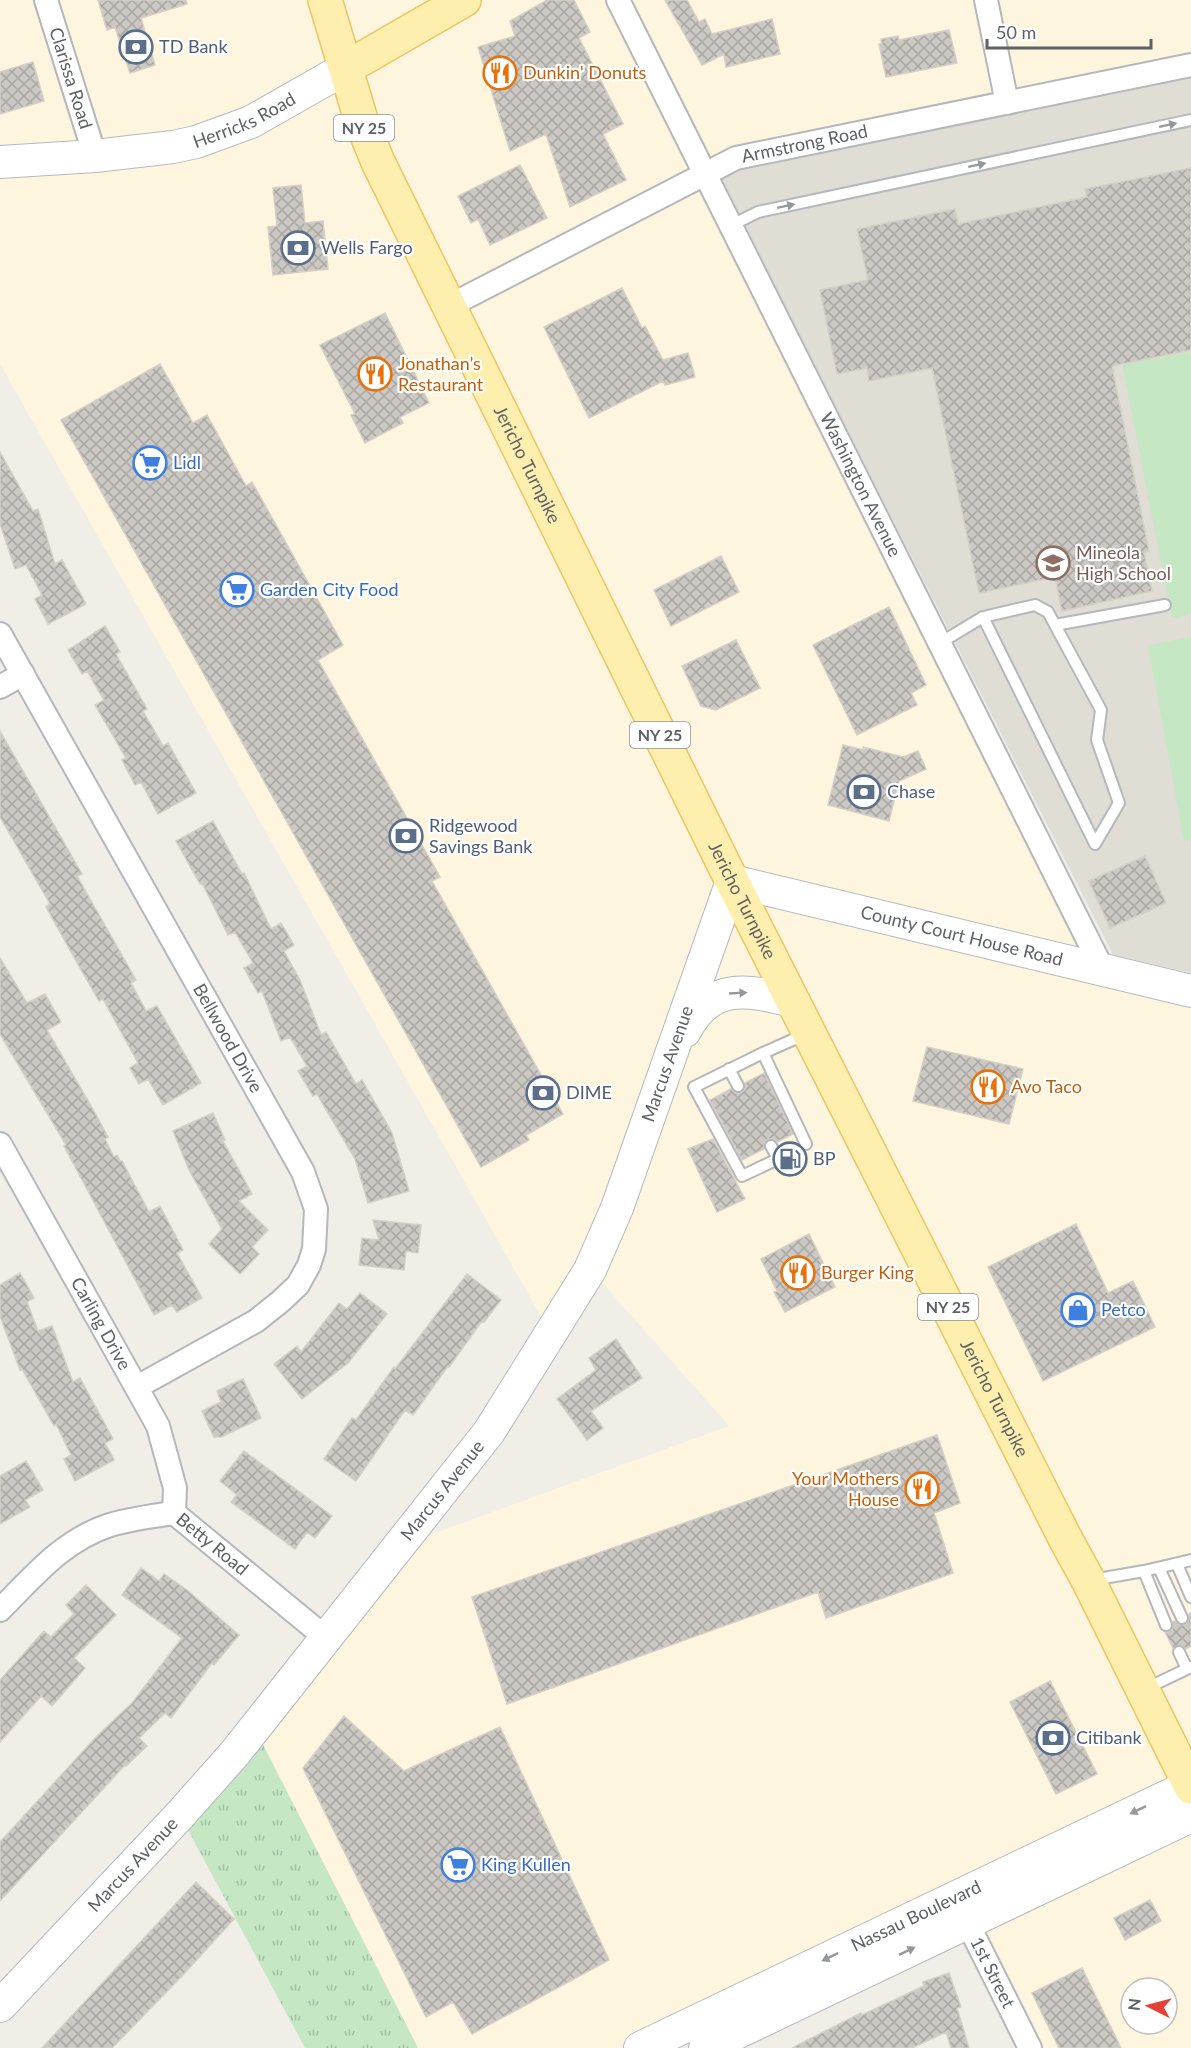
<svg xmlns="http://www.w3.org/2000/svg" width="1191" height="2048" viewBox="0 0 1191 2048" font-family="Lato,sans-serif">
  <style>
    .commercial { fill: #fdf5de; fill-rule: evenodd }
    .education { fill: #e0ddd5 }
    .grass { fill: url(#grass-tufts) }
    .pitch { fill: #c5e7c4 }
    .building { fill: url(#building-cross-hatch); stroke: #d5cfc5; stroke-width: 1.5 }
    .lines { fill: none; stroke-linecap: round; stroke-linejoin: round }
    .service-casing { stroke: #b4b7bb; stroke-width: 14 }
    .minor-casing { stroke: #b4b7bb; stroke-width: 26 }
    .secondary-casing { stroke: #b5b9be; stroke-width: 34 }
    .primary-casing { stroke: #efc460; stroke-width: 36 }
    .service { stroke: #fff; stroke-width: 10 }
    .minor { stroke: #fff; stroke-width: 22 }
    .secondary { stroke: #fff; stroke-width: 32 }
    .primary { stroke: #feefae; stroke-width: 33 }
    .oneway { fill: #96999c }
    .labels { text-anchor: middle; stroke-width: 4.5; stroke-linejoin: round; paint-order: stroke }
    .shield { fill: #fff; stroke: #8e9195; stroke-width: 1.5 }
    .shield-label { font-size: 16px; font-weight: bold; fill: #5e6267 }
    .service-label { font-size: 18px; fill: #4e5e75; stroke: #fff; text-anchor: start }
    .food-label { font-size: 18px; fill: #c56008; stroke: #fff; text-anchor: start }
    .street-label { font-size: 18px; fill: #5e6267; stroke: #fff }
    .shop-label { font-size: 18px; fill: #366cbe; stroke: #fff; text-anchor: start }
    .education-label { font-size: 18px; fill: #785e54; stroke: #fff; text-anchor: start }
  </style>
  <defs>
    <pattern id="grass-tufts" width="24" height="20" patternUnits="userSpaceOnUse" patternTransform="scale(1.5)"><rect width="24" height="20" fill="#c5e7c4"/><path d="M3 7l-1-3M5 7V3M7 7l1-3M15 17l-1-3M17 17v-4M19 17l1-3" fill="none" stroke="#a3bfa3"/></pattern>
    <pattern id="building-cross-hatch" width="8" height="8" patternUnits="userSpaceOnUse" patternTransform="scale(1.5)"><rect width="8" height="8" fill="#ccc9c4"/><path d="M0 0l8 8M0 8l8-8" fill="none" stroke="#a9a7a3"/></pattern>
  </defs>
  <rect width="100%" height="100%" fill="#f0eee7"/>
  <!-- commercial -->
  <path class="commercial" d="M0,0H1191V66L706,173L1103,970L1191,991V1785L640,2048H418L255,1729L399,1546L729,1426L591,1270L551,1334L0,364Z
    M1191,1816V2048H1033L968,1923ZM1131,1988H1167V2024H1131Z"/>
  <!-- education -->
  <path class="education" d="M1191,67V973L1113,955L717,172Z"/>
  <!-- grass -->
  <path class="grass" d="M255,1729L418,2048H305L180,1815Z"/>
  <!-- pitch -->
  <path class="pitch" d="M1191,352V614L1172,618L1122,364Z
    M1191,637V840L1184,841L1148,645Z"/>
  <!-- building -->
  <path class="building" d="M98,0H186L187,4L141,18L155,65L130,73L115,27L107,30Z
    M547,0H574L590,32L579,38L623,124L603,134L626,180L570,207L546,134L510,151L478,47L515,36L510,21Z
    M665,0H687L699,22L705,19L712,34L772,19L780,54L726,67L724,54L702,65Z
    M949,30L957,63L886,77L879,44H882L881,39L898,36L899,40Z
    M33,62L44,101L0,114V72Z
    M520,165L547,218L490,245L478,219L471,223L458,196Z
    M1191,168V350L1112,366L1149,551L1144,552L1152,591L1062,611L1055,577L979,593L932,368L869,381L867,368L837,374L820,290L868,280L857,229L955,209L958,224L1087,197L1085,189Z
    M301,185L305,223L323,221L328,269L273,275L268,227L277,226L273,188Z
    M622,288L642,328L645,326L663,360L688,353L695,377L665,385L663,381L589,418L544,327Z
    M385,313L429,403L400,417L403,423L365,443L351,415L355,414L320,345Z
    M160,364L193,423L207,415L246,486L252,482L343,645L318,660L440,877L432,881L563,1114L526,1135L529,1140L481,1167L61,420Z
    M0,452L33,511L38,509L55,564L62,560L86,604L48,624L35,599L42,595L26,565L15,569L0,524Z
    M721,556L739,592L671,626L654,590Z
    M889,607L926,685L911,693L917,705L857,735L813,645Z
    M105,626L120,652L116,654L147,709L143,711L163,746L168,743L196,793L158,814L141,782L135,785L122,760L126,758L95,705L104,700L87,671L82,674L68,650Z
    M736,640L760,688L716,710L701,706L682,666Z
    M0,731L82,874L77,876L136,980L131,983L146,1011L157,1006L201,1083L163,1105L148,1079L139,1084L130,1068L138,1063L103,999L99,1001L76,961L46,907L50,904L0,817Z
    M843,745L864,750L863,747L903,757L918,751L926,769L899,781L889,821L828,805Z
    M213,821L242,874L244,873L271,929L281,923L294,945L284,951L300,980L321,1035L326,1032L356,1084L362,1080L392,1133L409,1191L368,1203L355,1159L317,1094L313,1096L298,1071L307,1066L290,1037L281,1041L262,991L258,993L244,968L253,963L235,932L228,935L202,883L200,884L176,841Z
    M1145,856L1166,903L1110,928L1089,881Z
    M0,958L27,1003L45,994L61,1022L47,1030L94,1111L108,1137L105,1139L114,1157L117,1155L120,1161H122L149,1212L160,1206L183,1250L177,1253L202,1298L177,1312L172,1305L154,1315L64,1146L66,1145L0,1034Z
    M927,1047L1023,1069L1009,1124L913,1101Z
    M764,1073L793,1134L777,1142L774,1139H768L764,1143V1149L742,1160L710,1100L731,1089L735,1093H741L745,1089V1083Z
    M213,1113L225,1140L223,1141L252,1194L239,1201L268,1230L252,1247L259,1254L240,1274L209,1244L222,1229L189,1170L173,1131Z
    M713,1139L745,1199L717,1212L688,1149Z
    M373,1220L421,1225L418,1253L406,1251L404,1270L359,1265L362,1238L379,1240Z
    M1076,1224L1108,1293L1133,1281L1155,1327L1043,1381L988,1267Z
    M809,1234L835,1287L785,1312L774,1292L777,1291L761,1259Z
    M20,1273L34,1298L27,1302L38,1331L52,1326L73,1382L80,1378L113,1439L105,1443L114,1460L75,1481L64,1459L71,1455L56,1424L54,1426L22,1369L20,1370L0,1316V1285Z
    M467,1274L501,1300L484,1322L482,1321L449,1367L448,1366L413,1415L405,1410L356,1481L324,1459L352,1418L356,1420L394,1367L395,1369Z
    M360,1293L387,1314L348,1363L302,1399L274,1364L297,1346L301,1352L339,1303L347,1309Z
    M616,1339L642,1378L591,1411L603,1428L587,1440L557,1399L596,1370L589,1358Z
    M243,1379L261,1418L221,1437H214L202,1411L221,1402L217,1391Z
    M937,1435L960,1503L934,1513L953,1573L826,1618L818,1592L507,1704L472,1597Z
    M244,1451L332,1516L315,1538L307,1532L295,1549L231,1502L237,1495L220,1481Z
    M26,1461L43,1490L25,1500L30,1507L0,1524V1476Z
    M141,1568L159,1581L164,1574L187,1590L239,1635L214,1665L212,1663L171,1718L165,1713L139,1738L147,1746L126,1766L125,1765L0,1901V1842L97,1736L132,1703L182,1638L122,1595Z
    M86,1585L116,1615L74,1658L85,1668L52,1706L41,1696L0,1742V1680L44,1631L51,1637L74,1614L66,1605Z
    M1191,1613V1646L1186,1649L1179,1645L1173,1648L1165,1632L1172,1630L1173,1622L1175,1621L1181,1625L1186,1624L1189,1619V1614Z
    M1050,1681L1097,1774L1056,1794L1010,1702Z
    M344,1716L404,1771L500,1727L609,1960L472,2034L453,2002L426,2017L303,1768Z
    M196,1882L234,1919L182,1976L112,2048H42Z
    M1150,1900L1161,1921L1125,1940L1114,1918Z
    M1082,1968L1121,2048H1059L1032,1993Z
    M949,1973L961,2007L957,2008L969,2048H951L946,2032L912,2048H792L861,2013L862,2015L924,1986L923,1982Z"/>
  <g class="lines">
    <defs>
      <path id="service" d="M732,225L758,212L1191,120
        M983,617L1095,844L1119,803L1097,740L1101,710L1055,625
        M940,643L983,617L1035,605L1048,612L1055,625L1165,605
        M763,1053L806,1034
        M729,1069L738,1086
        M771,1146L778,1159L742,1176L694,1087L763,1053L806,1144
        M1177,1564L1191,1597
        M1159,1568L1182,1618
        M1144,1571L1166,1625
        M1092,1580L1144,1571L1191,1560
        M1179,1652L1187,1669
        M1145,1689L1191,1667"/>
      <g id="minor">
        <path id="s1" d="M46,0L95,156"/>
        <path id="s2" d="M618,0L1103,970"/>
        <path d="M986,0L1007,103"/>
        <path id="s3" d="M449,306L736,158L1191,65"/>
        <path id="s4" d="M0,634L303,1172L316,1209L314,1249L309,1265L298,1285L281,1301L256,1321L137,1387"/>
        <path d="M0,687L23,674"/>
        <path id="s5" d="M0,1144L158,1426L175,1488L174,1513"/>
        <path id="s6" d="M0,1610C33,1577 63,1540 110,1525C130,1519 152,1516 174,1513L326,1638"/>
        <path id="s7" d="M961,1910L1030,2048"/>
      </g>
      <g id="secondary">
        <path id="s8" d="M0,162L95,156L173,147L196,142L251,122L346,68"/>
        <path d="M685,1031C710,982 748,989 794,1002"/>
        <path id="s9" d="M0,2006L180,1815L235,1753L489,1432L590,1270L617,1208L732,881L1191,991"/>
        <path id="s10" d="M640,2048L1191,1785"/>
        <path d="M705,2048L1191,1816"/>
      </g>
      <g id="primary">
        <path id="s11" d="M325,0L362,123L378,162L732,881L1065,1538L1088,1580L1191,1787"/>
        <path d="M346,68L464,0"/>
      </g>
    </defs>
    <!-- service casing -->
    <use href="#service" class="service-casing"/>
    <!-- minor casing -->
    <use href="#minor" class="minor-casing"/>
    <!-- secondary casing -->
    <use href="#secondary" class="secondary-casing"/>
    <!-- primary casing -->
    <use href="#primary" class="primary-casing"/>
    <!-- service -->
    <use href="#service" class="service"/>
    <!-- minor -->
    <use href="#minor" class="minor"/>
    <!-- secondary -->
    <use href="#secondary" class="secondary"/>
    <!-- primary -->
    <use href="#primary" class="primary"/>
  </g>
  <!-- one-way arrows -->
  <defs><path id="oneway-solid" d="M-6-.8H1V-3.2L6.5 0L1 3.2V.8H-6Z" transform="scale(1.5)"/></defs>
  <g class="oneway">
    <use href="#oneway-solid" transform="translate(1168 125) rotate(-12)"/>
    <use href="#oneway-solid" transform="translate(977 165) rotate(-12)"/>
    <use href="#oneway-solid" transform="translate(786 206) rotate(-12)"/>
    <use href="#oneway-solid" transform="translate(738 993) rotate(-3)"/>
    <use href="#oneway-solid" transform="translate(1138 1810) rotate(154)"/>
    <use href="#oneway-solid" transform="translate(907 1951) rotate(-26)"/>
    <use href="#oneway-solid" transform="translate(830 1957) rotate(154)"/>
  </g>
  <!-- icons -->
  <defs>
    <symbol id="bank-ring" viewBox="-11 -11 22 22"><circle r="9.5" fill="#fff" stroke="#5c6f8a" stroke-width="1.5"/><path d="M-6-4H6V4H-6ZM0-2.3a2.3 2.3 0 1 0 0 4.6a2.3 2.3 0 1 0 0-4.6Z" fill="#5c6f8a"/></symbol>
    <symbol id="restaurant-ring" viewBox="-11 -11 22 22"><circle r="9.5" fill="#fff" stroke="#e8710a" stroke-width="1.5"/><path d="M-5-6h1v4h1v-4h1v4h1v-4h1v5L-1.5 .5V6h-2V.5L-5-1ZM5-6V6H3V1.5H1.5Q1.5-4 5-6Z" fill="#e8710a"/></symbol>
    <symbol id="supermarket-ring" viewBox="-11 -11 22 22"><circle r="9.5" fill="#fff" stroke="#3f7fe0" stroke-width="1.5"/><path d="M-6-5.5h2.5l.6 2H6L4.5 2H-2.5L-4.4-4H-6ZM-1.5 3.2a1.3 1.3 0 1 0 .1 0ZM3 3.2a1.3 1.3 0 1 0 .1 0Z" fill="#3f7fe0"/></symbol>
    <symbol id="school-ring" viewBox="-11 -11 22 22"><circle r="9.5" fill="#fff" stroke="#8d6e63" stroke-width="1.5"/><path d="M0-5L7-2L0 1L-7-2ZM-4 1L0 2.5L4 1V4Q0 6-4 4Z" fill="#8d6e63"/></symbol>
    <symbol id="fuel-ring" viewBox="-11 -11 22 22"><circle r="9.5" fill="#fff" stroke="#5c6f8a" stroke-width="1.5"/><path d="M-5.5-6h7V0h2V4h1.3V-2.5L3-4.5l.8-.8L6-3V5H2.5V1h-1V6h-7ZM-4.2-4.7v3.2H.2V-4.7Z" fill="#5c6f8a"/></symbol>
    <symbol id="shop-ring" viewBox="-11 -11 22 22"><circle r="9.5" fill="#fff" stroke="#3f7fe0" stroke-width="1.5"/><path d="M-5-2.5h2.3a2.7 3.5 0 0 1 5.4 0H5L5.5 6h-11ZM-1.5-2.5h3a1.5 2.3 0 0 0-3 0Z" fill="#3f7fe0"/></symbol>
  </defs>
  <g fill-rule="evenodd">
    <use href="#bank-ring" x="117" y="28" width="38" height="38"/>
    <use href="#restaurant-ring" x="481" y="54" width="38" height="38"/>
    <use href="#bank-ring" x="279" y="229" width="38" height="38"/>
    <use href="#restaurant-ring" x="356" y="355" width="38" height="38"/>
    <use href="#supermarket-ring" x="131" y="444" width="38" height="38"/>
    <use href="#school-ring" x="1034" y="544" width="38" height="38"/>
    <use href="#supermarket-ring" x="218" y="571" width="38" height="38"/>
    <use href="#bank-ring" x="845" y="773" width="38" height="38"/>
    <use href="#bank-ring" x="387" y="817" width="38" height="38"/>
    <use href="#restaurant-ring" x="969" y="1068" width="38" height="38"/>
    <use href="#bank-ring" x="524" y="1074" width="38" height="38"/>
    <use href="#fuel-ring" x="771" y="1140" width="38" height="38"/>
    <use href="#restaurant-ring" x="779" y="1254" width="38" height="38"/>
    <use href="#shop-ring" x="1059" y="1291" width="38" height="38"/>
    <use href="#restaurant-ring" x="903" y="1470" width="38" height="38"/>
    <use href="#bank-ring" x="1034" y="1719" width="38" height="38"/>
    <use href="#supermarket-ring" x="439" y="1846" width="38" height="38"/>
  </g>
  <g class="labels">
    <!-- shield labels -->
    <g class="shield">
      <rect x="334" y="115" width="60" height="26" rx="4.5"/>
      <rect x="630" y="722" width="60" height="26" rx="4.5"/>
      <rect x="918" y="1294" width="60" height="26" rx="4.5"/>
    </g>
    <g class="shield-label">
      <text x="364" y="134">NY 25</text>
      <text x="660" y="741">NY 25</text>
      <text x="948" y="1313">NY 25</text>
    </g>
    <!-- service labels -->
    <g class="service-label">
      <text x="159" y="53">TD Bank</text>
      <text x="321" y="254">Wells Fargo</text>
      <text x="887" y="798">Chase</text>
      <text x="429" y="832">Ridgewood<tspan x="429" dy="21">Savings Bank</tspan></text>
      <text x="566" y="1099">DIME</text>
      <text x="813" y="1165">BP</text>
      <text x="1076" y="1744">Citibank</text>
    </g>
    <!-- food labels -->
    <g class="food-label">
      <text x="523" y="79">Dunkin' Donuts</text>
      <text x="398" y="370">Jonathan’s<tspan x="398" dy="21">Restaurant</tspan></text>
      <text x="1011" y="1093">Avo Taco</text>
      <text x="821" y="1279">Burger King</text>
      <text x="899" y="1485" text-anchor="end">Your Mothers<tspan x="899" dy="21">House</tspan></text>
    </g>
    <!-- street labels -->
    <g class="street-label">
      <text dy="6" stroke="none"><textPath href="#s1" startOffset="82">Clarissa Road</textPath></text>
      <text dy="6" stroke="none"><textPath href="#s8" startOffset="250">Herricks Road</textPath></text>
      <text dy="6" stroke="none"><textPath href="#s3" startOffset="393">Armstrong Road</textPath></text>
      <text dy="6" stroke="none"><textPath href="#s11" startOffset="508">Jericho Turnpike</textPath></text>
      <text dy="6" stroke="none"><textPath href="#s2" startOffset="542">Washington Avenue</textPath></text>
      <text dy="6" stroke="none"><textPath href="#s11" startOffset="994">Jericho Turnpike</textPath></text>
      <text dy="6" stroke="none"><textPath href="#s9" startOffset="1596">County Court House Road</textPath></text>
      <text dy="6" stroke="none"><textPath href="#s4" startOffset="464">Bellwood Drive</textPath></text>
      <text dy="6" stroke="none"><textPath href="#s9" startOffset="1166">Marcus Avenue</textPath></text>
      <text dy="6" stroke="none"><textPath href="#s5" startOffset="206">Carling Drive</textPath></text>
      <text dy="6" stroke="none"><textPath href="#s11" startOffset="1552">Jericho Turnpike</textPath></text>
      <text dy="6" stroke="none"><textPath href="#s9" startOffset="680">Marcus Avenue</textPath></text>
      <text dy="6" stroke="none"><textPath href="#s6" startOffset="255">Betty Road</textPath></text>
      <text dy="6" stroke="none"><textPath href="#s9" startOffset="194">Marcus Avenue</textPath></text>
      <text dy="6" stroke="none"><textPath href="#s10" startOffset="306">Nassau Boulevard</textPath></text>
      <text dy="6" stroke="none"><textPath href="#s7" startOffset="70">1st Street</textPath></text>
    </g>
    <!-- shop labels -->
    <g class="shop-label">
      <text x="173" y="469">Lidl</text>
      <text x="260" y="596">Garden City Food</text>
      <text x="1101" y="1316">Petco</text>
      <text x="481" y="1871">King Kullen</text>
    </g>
    <!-- education labels -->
    <g class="education-label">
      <text x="1076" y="559">Mineola<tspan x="1076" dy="21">High School</tspan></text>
    </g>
  </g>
  <!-- north arrow -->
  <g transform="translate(1149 2006) rotate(276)"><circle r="28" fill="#ffffff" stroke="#bfc0c2" stroke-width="1.5"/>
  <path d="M0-4.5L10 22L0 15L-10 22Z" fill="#e74036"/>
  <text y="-9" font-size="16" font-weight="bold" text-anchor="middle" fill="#5e6267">N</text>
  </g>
  <!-- scale -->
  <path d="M987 39v9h164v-9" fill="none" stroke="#5e6267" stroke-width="3"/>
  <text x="996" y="39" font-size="18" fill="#5e6267" stroke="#ffffff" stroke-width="4.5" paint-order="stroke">50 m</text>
</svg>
